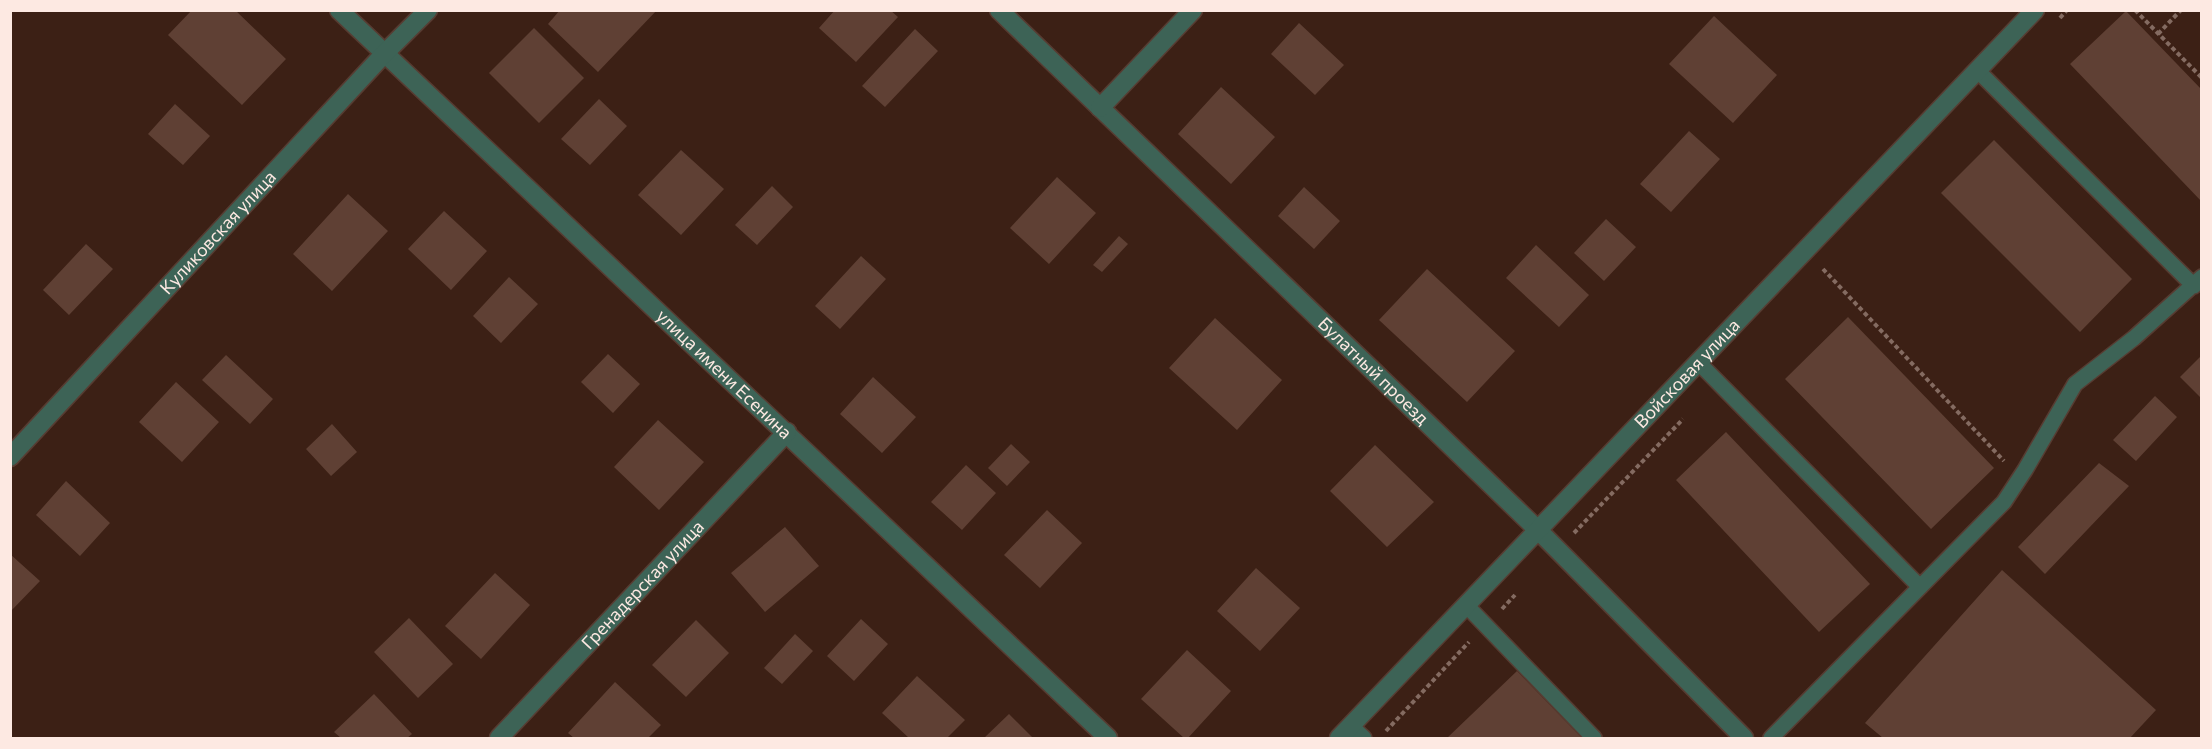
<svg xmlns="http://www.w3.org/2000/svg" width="2212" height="749" viewBox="0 0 2212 749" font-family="Commissioner,sans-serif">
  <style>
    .building { fill: #5f4034 }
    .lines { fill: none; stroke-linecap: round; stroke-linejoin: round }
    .lane-casing { stroke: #573c32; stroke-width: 18 }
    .street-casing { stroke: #573c32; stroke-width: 21 }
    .path { stroke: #846b61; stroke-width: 4; stroke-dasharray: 4.5 3; stroke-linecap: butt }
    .lane { stroke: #3d6356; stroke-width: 15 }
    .street { stroke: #3d6356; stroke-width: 18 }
    .labels { text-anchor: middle; stroke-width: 4.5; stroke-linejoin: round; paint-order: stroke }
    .street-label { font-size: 18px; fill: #fde9e2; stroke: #1a0e09 }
  </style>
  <rect width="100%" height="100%" fill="#3c2015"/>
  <!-- building -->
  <path class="building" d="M192,10H235L286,59L242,105L168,35Z
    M560,10H657L598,72L548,24Z
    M835,10H890L898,17L856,62L819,28Z
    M2126,11L2202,90V202L2070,64Z
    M1714,16L1777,75L1733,123L1669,64Z
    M1299,23L1344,65L1315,95L1271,54Z
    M534,28L584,78L539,123L489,73Z
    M915,29L938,51L885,107L862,86Z
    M1221,87L1275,137L1231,184L1178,134Z
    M599,99L627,126L590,165L561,139Z
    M175,104L210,136L183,165L148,134Z
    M1689,131L1720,159L1671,212L1640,184Z
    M1994,140L2132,279L2080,332L1941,193Z
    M681,150L724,189L681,235L638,195Z
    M1057,177L1096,213L1049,264L1010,228Z
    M772,186L793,207L757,245L735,225Z
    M1304,187L1340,221L1314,249L1278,216Z
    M348,194L388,231L332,291L293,254Z
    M444,211L487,251L451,290L408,249Z
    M1606,219L1636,247L1604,281L1574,253Z
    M1119,236L1128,244L1102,272L1093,265Z
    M86,244L113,269L69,315L43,290Z
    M1536,245L1589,295L1559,327L1506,278Z
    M861,256L886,279L840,329L815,306Z
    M1427,269L1515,351L1467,402L1379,320Z
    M509,277L538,304L501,343L473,316Z
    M1848,317L1994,468L1931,529L1785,379Z
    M1215,318L1282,380L1237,430L1169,368Z
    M608,354L640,384L613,413L581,382Z
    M226,355L273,399L250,424L202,380Z
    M2202,355V399L2180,377Z
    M873,377L916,417L882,453L840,414Z
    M176,382L219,422L182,462L139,422Z
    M2155,396L2177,417L2136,461L2113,440Z
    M658,420L704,462L659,510L614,467Z
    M332,424L357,452L331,476L306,449Z
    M1726,432L1870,584L1819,632L1676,480Z
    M1011,444L1030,462L1007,486L988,468Z
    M1375,445L1434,502L1387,547L1330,491Z
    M2099,463L2129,486L2045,574L2018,547Z
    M966,465L996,493L962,530L931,502Z
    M66,481L110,523L80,556L36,515Z
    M1047,510L1082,543L1040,588L1004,555Z
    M785,527L819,566L765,612L731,573Z
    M10,554L40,581L10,612Z
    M1256,568L1300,608L1260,651L1217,611Z
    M2002,570L2156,710L2130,738H1883L1865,723Z
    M495,573L530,605L481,659L445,626Z
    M409,618L453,664L418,698L374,652Z
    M861,619L888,644L854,681L827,656Z
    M696,620L729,653L686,697L652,665Z
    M795,634L813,651L782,684L764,668Z
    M1187,650L1231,691L1188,738H1184L1141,699Z
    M1517,671L1582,738H1447Z
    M917,676L965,720L947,738H909L882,713Z
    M615,682L661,725L648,738H574L568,733Z
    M374,694L412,734L407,738H341L334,732Z
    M1009,714L1033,738H984Z"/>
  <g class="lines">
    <defs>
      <path id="lane" d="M1977,70L2194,286
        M1699,363L1919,586
        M1466,605L1594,738
        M1351,726L1364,738
        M1771,738L2004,502L2025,470L2075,384L2134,338L2202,277"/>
      <g id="street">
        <path id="s1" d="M339,10L1108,738"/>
        <path id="s2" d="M999,10L1539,531L1744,738"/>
        <path d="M1100,108L1193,10"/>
        <path id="s3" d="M10,457L384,54L428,10"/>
        <path id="s4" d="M499,738L787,432"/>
        <path id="s5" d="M1339,738L2035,10"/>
      </g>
    </defs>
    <!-- lane casing -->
    <use href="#lane" class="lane-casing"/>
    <!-- street casing -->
    <use href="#street" class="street-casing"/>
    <!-- path -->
    <path class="path" d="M2135,10L2202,78
      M2060,18L2067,10
      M2158,34L2181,10
      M1823,269L2004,461
      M1574,533L1683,419
      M1502,609L1515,595
      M1386,731L1469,642"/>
    <!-- lane -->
    <use href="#lane" class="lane"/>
    <!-- street -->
    <use href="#street" class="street"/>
  </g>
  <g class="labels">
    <!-- street labels -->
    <g class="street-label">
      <text dy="6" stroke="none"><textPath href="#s3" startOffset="306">Куликовская улица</textPath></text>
      <text dy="6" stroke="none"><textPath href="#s2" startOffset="520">Булатный проезд</textPath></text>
      <text dy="6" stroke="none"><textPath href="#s1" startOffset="530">улица имени Есенина</textPath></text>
      <text dy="6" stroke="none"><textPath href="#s5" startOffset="504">Войсковая улица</textPath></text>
      <text dy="6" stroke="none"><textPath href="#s4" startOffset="210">Гренадерская улица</textPath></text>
    </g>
  </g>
  <!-- border -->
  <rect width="2212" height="749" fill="none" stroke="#fde9e2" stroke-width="24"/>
</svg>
